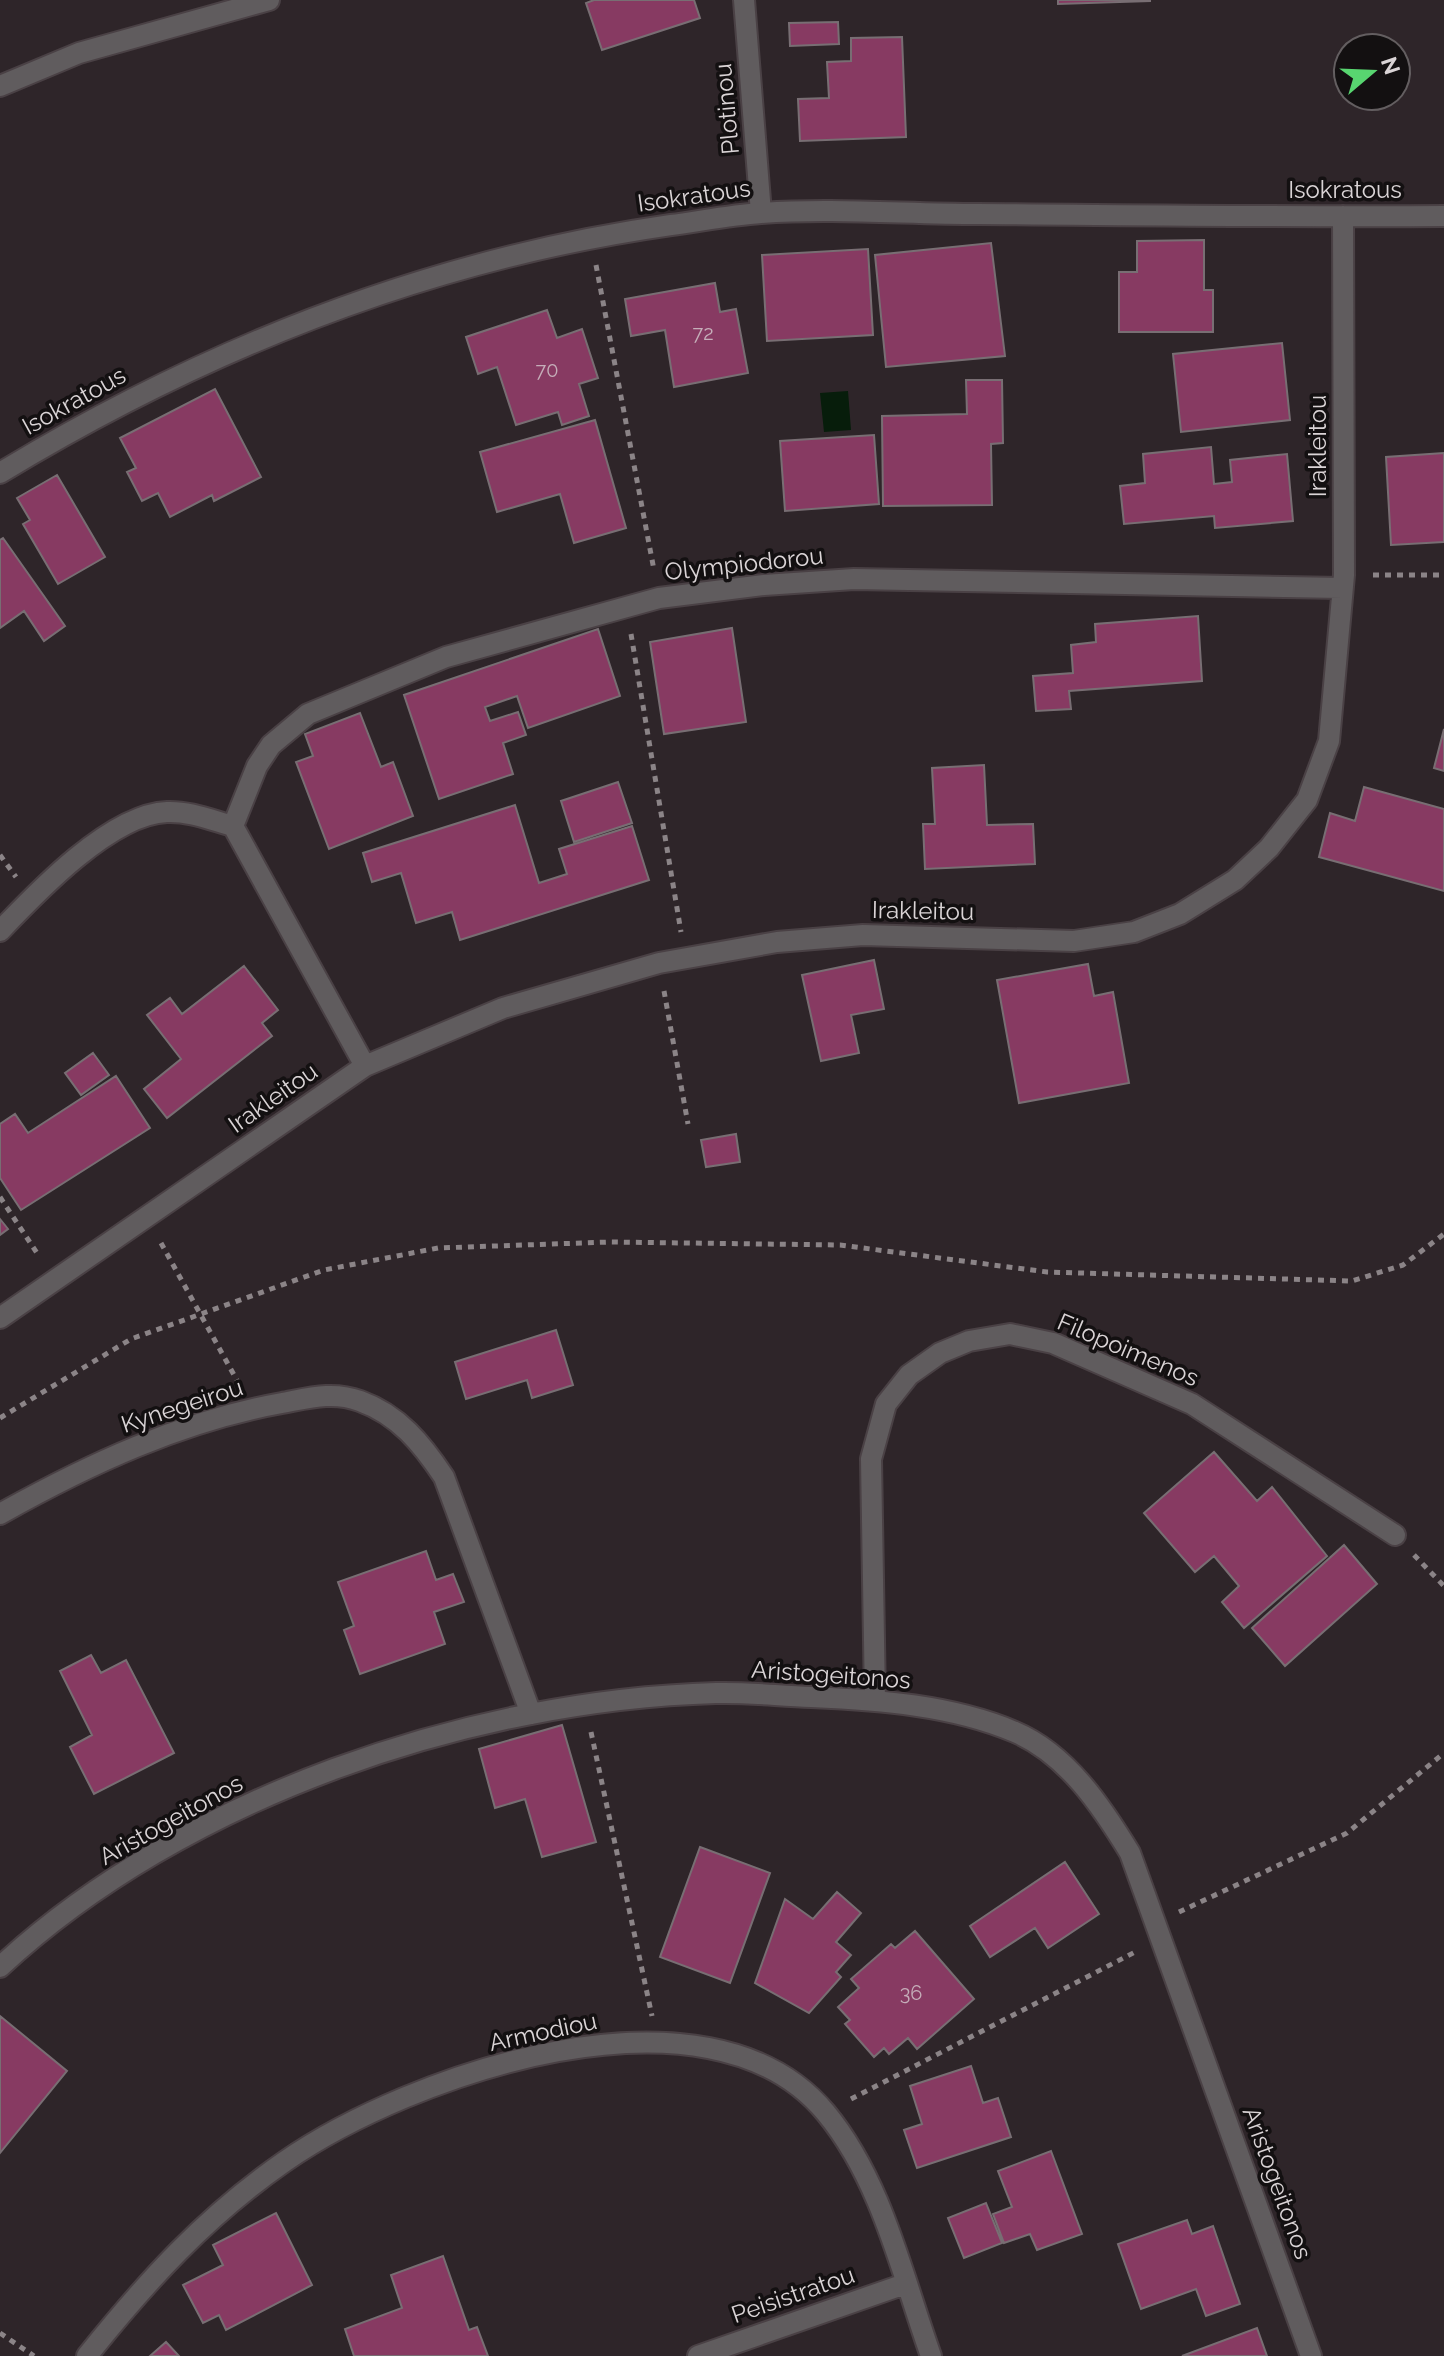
<svg xmlns="http://www.w3.org/2000/svg" width="1444" height="2356" viewBox="0 0 1444 2356" font-family="Raleway,sans-serif">
  <style>
    .water { fill: #071d0b }
    .building { fill: #873a62; stroke: #786e73; stroke-width: 2 }
    .lines { fill: none; stroke-linecap: round; stroke-linejoin: round }
    .minor-casing { stroke: #4a4145; stroke-width: 24 }
    .path { stroke: #8b8487; stroke-width: 5; stroke-dasharray: 6 6; stroke-linecap: butt }
    .minor { stroke: #605c5e; stroke-width: 20 }
    .labels { text-anchor: middle; stroke-width: 7; stroke-linejoin: round; paint-order: stroke }
    .number-label { font-size: 20px; fill: #c5aeb9 }
    .street-label { font-size: 24px; fill: #dad4d6; stroke: #131011 }
  </style>
  <rect width="100%" height="100%" fill="#2e2529"/>
  <!-- water -->
  <path class="water" d="M848,391L851,430L824,432L820,393Z"/>
  <!-- building -->
  <path class="building" d="M594,0H694L700,18L602,50L586,3Z
    M1058,0H1150V1L1058,4Z
    M838,22L839,44L790,46L789,23Z
    M902,37L906,137L800,141L798,99L829,98L827,62L851,61V38Z
    M1204,240V290H1213V332H1119V272H1137V241Z
    M991,243L1005,356L886,367L875,255Z
    M868,249L873,335L767,341L762,255Z
    M715,283L720,312L736,309L748,373L674,387L665,330L631,336L625,299Z
    M547,310L557,338L582,329L598,378L579,384L589,416L562,425L558,412L516,425L497,367L478,374L466,337Z
    M1282,343L1290,420L1181,432L1173,354Z
    M966,380H1002L1003,443L991,444L992,505L883,506L882,416L967,414Z
    M215,389L261,477L214,501L212,495L170,517L158,493L142,501L127,472L136,468L120,438Z
    M595,420L626,528L574,543L560,494L497,512L480,452Z
    M874,435L879,504L785,511L780,441Z
    M1211,447L1214,484L1232,482L1230,460L1287,454L1293,521L1215,528L1214,516L1124,524L1120,486L1145,483L1143,454Z
    M1444,453V542L1391,545L1386,457Z
    M57,475L105,557L58,584L23,524L30,520L17,498Z
    M3,538L65,626L44,641L24,611L0,628V540Z
    M1198,616L1202,681L1069,691L1071,709L1036,711L1033,676L1073,673L1071,645L1096,642L1095,624Z
    M732,628L746,722L664,734L650,642Z
    M598,629L620,696L528,728L517,696L485,707L490,721L518,712L526,735L503,743L513,774L439,799L404,695Z
    M360,713L381,767L393,762L413,816L329,849L296,762L313,756L305,734Z
    M1444,729V771L1434,768Z
    M984,765L987,825L1033,824L1035,864L925,869L923,824H935L932,768Z
    M618,782L632,823L574,842L561,801Z
    M1364,787L1444,809V891L1319,857L1330,813L1355,821Z
    M515,805L539,883L567,874L559,849L632,826L649,880L460,940L452,912L416,923L401,873L372,882L363,853Z
    M874,960L884,1009L851,1015L859,1053L821,1061L802,975Z
    M1088,964L1094,996L1113,992L1129,1083L1019,1103L997,980Z
    M244,966L278,1010L262,1023L272,1036L167,1118L144,1089L181,1059L147,1015L170,998L182,1014Z
    M93,1053L109,1075L81,1095L65,1073Z
    M116,1076L150,1128L21,1210L0,1178V1124L15,1114L28,1133Z
    M736,1134L740,1162L706,1167L701,1140Z
    M0,1219L8,1229L0,1235Z
    M556,1330L573,1385L532,1398L527,1380L466,1399L455,1362Z
    M1214,1452L1257,1501L1272,1487L1327,1556L1244,1628L1222,1602L1239,1586L1214,1556L1195,1572L1144,1513Z
    M1344,1545L1377,1584L1285,1666L1252,1628Z
    M426,1551L436,1580L453,1574L464,1602L434,1612L445,1644L360,1674L344,1630L354,1626L338,1582Z
    M91,1655L101,1673L126,1660L174,1753L94,1794L70,1747L92,1735L60,1671Z
    M562,1725L596,1842L542,1857L525,1799L495,1808L479,1749Z
    M700,1847L770,1873L730,1983L660,1957Z
    M1065,1862L1099,1914L1048,1948L1035,1928L990,1957L970,1926Z
    M837,1892L861,1913L836,1942L851,1955L836,1972L841,1977L809,2013L755,1983L785,1899L813,1919Z
    M915,1931L974,1999L917,2049L908,2038L889,2054L884,2048L874,2057L845,2024L850,2020L838,2007L859,1988L851,1979L891,1944L895,1948Z
    M0,2016L67,2071L0,2153Z
    M971,2066L983,2103L998,2098L1011,2137L917,2168L904,2130L922,2124L910,2086Z
    M1051,2151L1082,2234L1037,2250L1030,2234L1004,2243L993,2214L1012,2207L998,2171Z
    M986,2203L1002,2243L964,2258L948,2218Z
    M276,2213L312,2285L226,2330L219,2315L203,2323L183,2285L223,2265L213,2245Z
    M1187,2220L1192,2234L1213,2226L1240,2304L1206,2316L1196,2289L1141,2309L1118,2244Z
    M443,2256L469,2330L477,2327L488,2356H354L345,2329L402,2308L391,2275Z
    M1257,2328L1267,2356H1182Z
    M166,2342L179,2356H150Z"/>
  <g class="lines">
    <defs>
      <path id="minor" d="M744,0L761,213
        M0,86L79,53L269,0
        M0,473C206,348 432,259 671,225C701,221 731,215 761,213C832,208 906,214 978,214C1134,215 1289,217 1444,216
        M233,826L257,766L271,745L308,714L446,657L659,598L764,585L854,579L1342,588
        M0,931C37,892 111,814 167,812C189,811 211,820 233,826L365,1066
        M0,1318L365,1066L503,1008L659,963L777,942L863,935L1074,941L1134,932L1180,914L1235,880L1269,848L1307,800L1329,741L1344,575L1343,216
        M0,1514C89,1464 182,1421 282,1403C309,1398 333,1391 360,1401C399,1415 422,1444 444,1477L531,1714
        M875,1700L871,1459L886,1404L909,1375L940,1353L969,1341L1010,1334L1053,1343L1192,1404L1395,1535
        M0,1967C183,1797 470,1700 716,1693C747,1692 779,1696 811,1697C878,1700 952,1705 1015,1732C1067,1754 1102,1807 1130,1853L1311,2356
        M87,2356C147,2281 205,2217 284,2162C409,2075 708,1970 826,2113C882,2181 902,2275 931,2356
        M698,2356L905,2284"/>
    </defs>
    <!-- minor casing -->
    <use href="#minor" class="minor-casing"/>
    <!-- path -->
    <path class="path" d="M596,265L654,570
      M1373,575H1444
      M631,634L681,932
      M0,855L16,877
      M664,991L688,1124
      M0,1197L39,1256
      M161,1243L239,1384
      M0,1418L131,1339L324,1270L438,1248L610,1242L840,1245L1047,1272L1352,1281L1403,1265L1444,1234
      M1414,1555L1444,1586
      M591,1732L652,2016
      M1179,1912L1347,1833L1444,1753
      M851,2099L1137,1951
      M0,2333L34,2356"/>
    <!-- minor -->
    <use href="#minor" class="minor"/>
  </g>
  <g class="labels">
    <!-- number labels -->
    <g class="number-label">
      <text x="703" y="340">72</text>
      <text x="547" y="377">70</text>
      <text x="911" y="2000">36</text>
    </g>
    <!-- street labels -->
    <g class="street-label">
      <text transform="translate(727 109) rotate(-95)" y="8">Plotinou</text>
      <text x="1345" y="198">Isokratous</text>
      <text transform="translate(694 196) rotate(-8)" y="8">Isokratous</text>
      <text transform="translate(74 401) rotate(-29)" y="8">Isokratous</text>
      <text transform="translate(1318 446) rotate(-90)" y="8">Irakleitou</text>
      <text transform="translate(744 564) rotate(-6)" y="8">Olympiodorou</text>
      <text transform="translate(923 911) rotate(1)" y="8">Irakleitou</text>
      <text transform="translate(273 1098) rotate(-35)" y="8">Irakleitou</text>
      <text transform="translate(1128 1350) rotate(23)" y="8">Filopoimenos</text>
      <text transform="translate(182 1406) rotate(-18)" y="8">Kynegeirou</text>
      <text transform="translate(831 1675) rotate(4)" y="8">Aristogeitonos</text>
      <text transform="translate(171 1820) rotate(-29)" y="8">Aristogeitonos</text>
      <text transform="translate(543 2032) rotate(-12)" y="8">Armodiou</text>
      <text transform="translate(1277 2183) rotate(70)" y="8">Aristogeitonos</text>
      <text transform="translate(793 2295) rotate(-19)" y="8">Peisistratou</text>
    </g>
  </g>
  <!-- north arrow -->
  <g transform="translate(1372 72) rotate(71)"><circle r="38" fill="#131011" stroke="#635e60" stroke-width="2"/>
  <path d="M0-6L14 30L0 20L-14 30Z" fill="#58d570"/>
  <text y="-12" font-size="22" font-weight="bold" text-anchor="middle" fill="#dad4d6">N</text>
  </g>
</svg>
